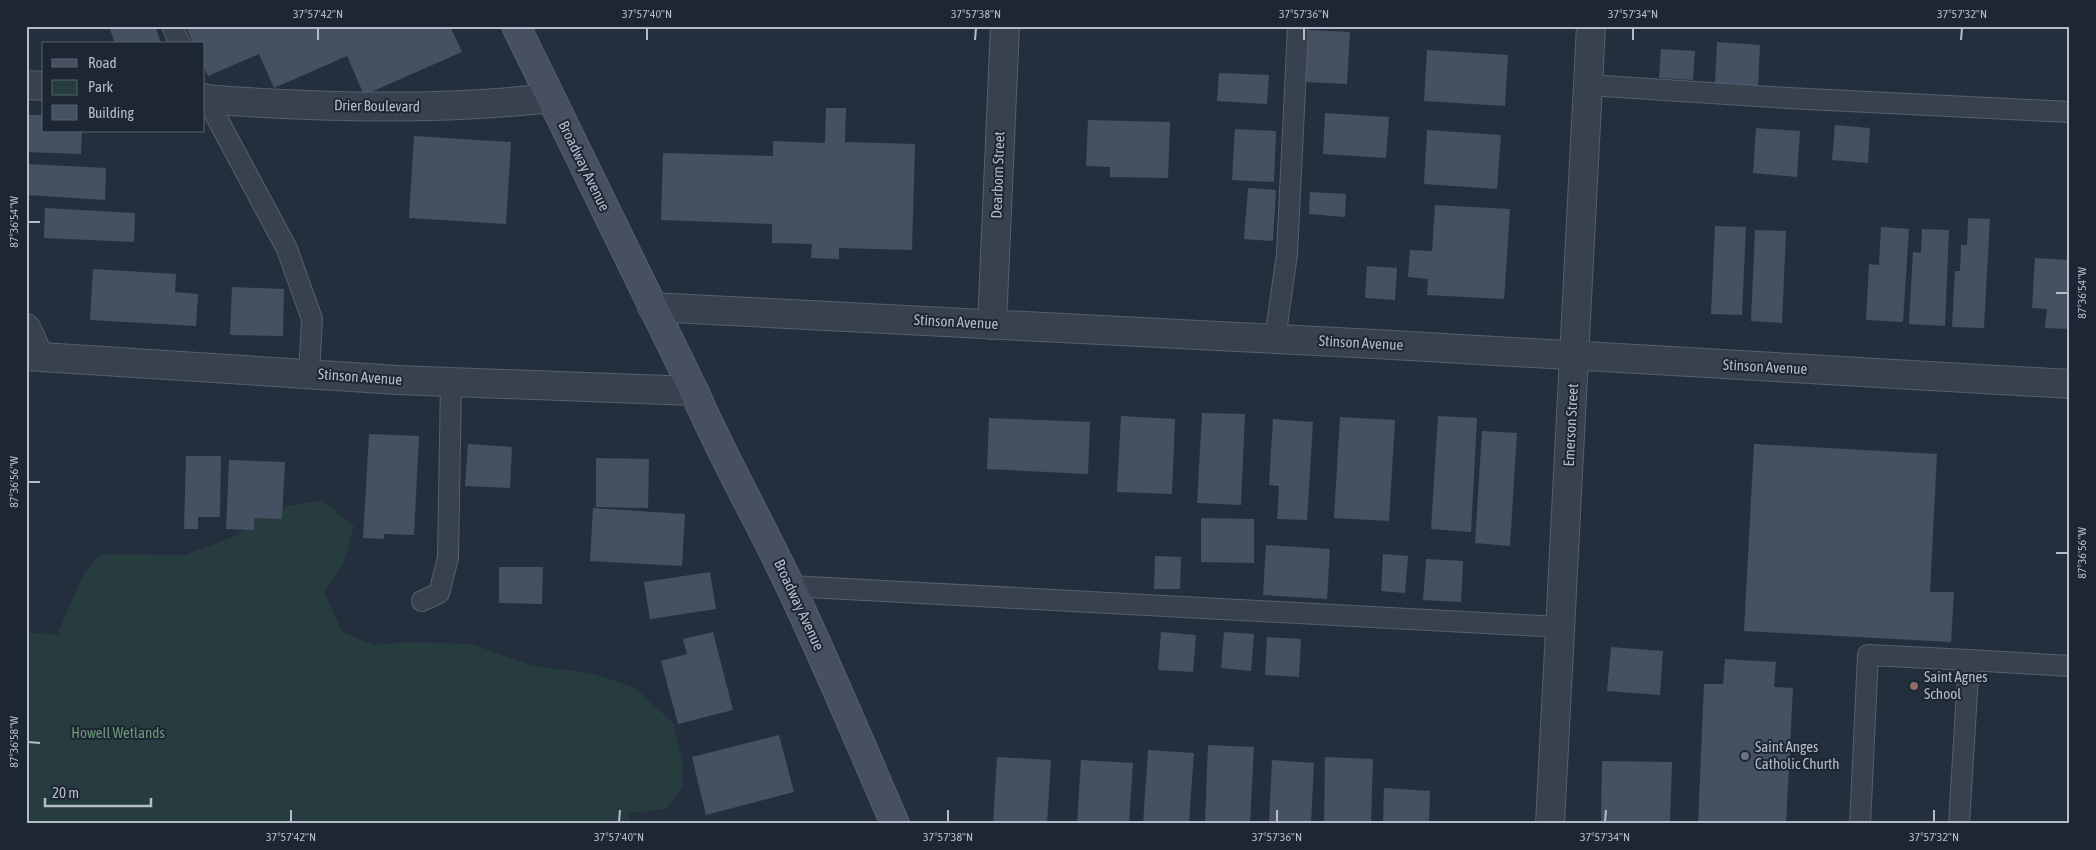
<svg xmlns="http://www.w3.org/2000/svg" width="2096" height="850" viewBox="0 0 2096 850" font-family="'Asap Condensed',sans-serif">
  <style>
    .green { fill: #263c3f }
    .building { fill: #455162 }
    .lines { fill: none; stroke-linecap: round; stroke-linejoin: round }
    .service-casing { stroke: #565f6c; stroke-width: 22 }
    .minor-casing { stroke: #565f6c; stroke-width: 30 }
    .secondary-casing { stroke: #565f6c; stroke-width: 30 }
    .service { stroke: #38414e; stroke-width: 20 }
    .minor { stroke: #38414e; stroke-width: 28 }
    .secondary { stroke: #465061; stroke-width: 28 }
    .ticks { fill: none; stroke: #b4bcc9; stroke-width: 2 }
    .education-dot { fill: #8d6e63; stroke: #1d2633; stroke-width: 2 }
    .worship-dot { fill: #6b7280; stroke: #1d2633; stroke-width: 2 }
    .labels { text-anchor: middle; stroke-width: 4; stroke-linejoin: round; paint-order: stroke }
    .street-label { font-size: 15px; fill: #b4bcc9; stroke: #1d2633 }
    .poi-label { font-size: 15px; fill: #b4bcc9; stroke: #1d2633; text-anchor: start }
    .park-label { font-size: 15px; fill: #6b9a76; stroke: #1d2633 }
    .neatline { fill: none; stroke: #b4bcc9; stroke-width: 2 }
    .ticks-label { font-size: 12px; text-anchor: middle; fill: #b4bcc9 }
  </style>
  <rect width="100%" height="100%" fill="#242f3e"/>
  <!-- green -->
  <path class="green" d="M321,500L354,526L343,564L324,591L342,632L374,645L410,642L472,644L533,666L590,673L635,688L673,723L683,762L682,788L666,809L629,813L631,824H26V632L57,635L83,575L101,554L185,555L238,535L258,512Z"/>
  <!-- building -->
  <path class="building" d="M109,26H155L161,43L115,44Z
    M186,26H450L462,52L364,95L347,56L274,88L259,54L208,76L204,67V44H193Z
    M1309,30L1350,32L1347,84L1305,82Z
    M1717,42L1760,45L1758,87L1715,85Z
    M1661,49L1695,51L1693,80L1659,78Z
    M1427,50L1508,55L1505,106L1424,101Z
    M1219,73L1269,75L1267,104L1217,101Z
    M826,108H846L845,142L915,144L912,250L839,248V259L811,258L812,244L772,243V224L661,220L663,153L773,156V141L825,143Z
    M1325,113L1389,117L1386,158L1323,154Z
    M26,115H44V131H82L81,154L26,152Z
    M1088,120L1170,122L1168,178L1110,177V167L1086,166Z
    M1835,125L1870,128L1868,163L1832,160Z
    M1756,128L1800,131L1797,177L1753,173Z
    M1235,129L1276,131L1274,182L1232,180Z
    M1427,130L1501,135L1497,189L1424,184Z
    M414,136L511,142L506,224L409,218Z
    M26,164L106,168L105,200L26,195Z
    M1248,188L1276,190L1273,241L1244,239Z
    M1310,192L1346,194L1345,217L1309,214Z
    M1435,205L1510,209L1504,299L1427,295L1428,279L1408,277L1410,250L1432,251Z
    M45,208L135,213L134,242L44,238Z
    M1968,218L1990,219L1984,328L1952,327L1955,271H1960L1961,245H1967Z
    M1715,226L1746,227L1742,315L1711,314Z
    M1881,227L1909,229L1903,322L1866,320L1869,264L1879,265Z
    M1922,229L1949,230L1945,326L1909,324L1913,252L1921,253Z
    M1755,230L1786,231L1782,323L1751,321Z
    M2035,258L2070,260V329L2045,328L2047,309L2032,308Z
    M1367,266L1397,268L1395,300L1365,298Z
    M93,269L176,274L175,292L198,294L196,326L90,320Z
    M232,287L284,289L283,336L230,335Z
    M1202,413L1245,414L1241,505L1197,503Z
    M1121,416L1175,419L1172,494L1117,492Z
    M1438,416L1477,418L1471,532L1431,529Z
    M1340,417L1395,420L1389,521L1334,518Z
    M989,418L1090,422L1088,474L987,469Z
    M1273,419L1313,422L1307,520L1277,519L1279,486L1269,485Z
    M1482,431L1517,433L1510,546L1475,543Z
    M369,434L419,436L414,535L384,534V539L363,538Z
    M468,444L512,447L510,488L465,486Z
    M1754,444L1937,454L1930,592H1954L1951,642L1744,631Z
    M186,456H221L220,517H198V529H184Z
    M596,458L649,459L648,508L596,507Z
    M229,460L285,462L282,519L254,518V530L226,529Z
    M593,508L685,514L682,566L590,561Z
    M1201,518L1254,519V563L1201,562Z
    M1266,545L1330,549L1327,599L1263,595Z
    M1383,554L1408,556L1405,593L1381,591Z
    M1155,556L1181,557L1180,589H1154Z
    M1426,559L1463,561L1461,602L1423,600Z
    M499,567H543L542,604L499,603Z
    M710,572L716,609L650,619L644,582Z
    M713,632L733,710L678,724L661,661L687,654L683,639Z
    M1161,632L1196,635L1193,672L1158,670Z
    M1224,632L1254,634L1251,671L1221,668Z
    M1267,637L1301,639L1299,677L1265,675Z
    M1611,647L1663,651L1660,695L1607,691Z
    M1725,659L1776,662L1774,687L1793,688L1786,824H1698L1704,684H1723Z
    M779,735L794,792L706,815L692,757Z
    M1208,745L1254,747L1250,824H1205Z
    M1148,750L1194,753L1189,824H1143Z
    M997,757L1051,760L1047,824H993Z
    M1325,757L1373,759L1371,824H1324Z
    M1081,760L1133,763L1129,824H1077Z
    M1272,760L1314,763L1311,824H1269Z
    M1602,761L1672,762L1670,824H1601Z
    M1384,788L1430,791L1429,824H1383Z"/>
  <g class="lines">
    <defs>
      <path id="service" d="M172,26L180,44
        M1588,85L1788,98L2070,112
        M204,94L287,249L312,319L309,374
        M1275,339L1287,254L1298,26
        M790,586L1560,627
        M422,601L439,593L448,558L451,382
        M1969,660L2070,666
        M1860,824L1868,655L1969,660L1959,824"/>
      <path id="minor" d="M26,85L44,86
        M204,99C319,108 436,111 551,98
        M652,307L1375,344L2070,384
        M992,325L1005,26
        M26,328L39,356
        M26,356L398,380L694,391
        M1550,824L1591,26"/>
      <path id="secondary" d="M516,26L694,391C723,458 760,522 791,588C828,666 861,745 895,824"/>
    </defs>
    <!-- service casing -->
    <use href="#service" class="service-casing"/>
    <!-- minor casing -->
    <use href="#minor" class="minor-casing"/>
    <!-- secondary casing -->
    <use href="#secondary" class="secondary-casing"/>
    <!-- service -->
    <use href="#service" class="service"/>
    <!-- minor -->
    <use href="#minor" class="minor"/>
    <!-- secondary -->
    <use href="#secondary" class="secondary"/>
  </g>
  <!-- ticks -->
  <path class="ticks" d="M318,40V28M647,40V28M975,40L976,28M1304,40V28M1633,40V28M1961,40L1962,28M28,222H40M2056,293H2068M28,482H40M2056,553H2068M28,742L40,743M291,822V810M619,822L620,810M948,822V810M1277,822V810M1605,822L1606,810M1934,822V810"/>
  <!-- markers -->
  <circle class="education-dot" cx="1914" cy="686" r="5"/>
  <circle class="worship-dot" cx="1745" cy="756" r="5"/>
  <g class="labels">
    <!-- street labels -->
    <g class="street-label">
      <text transform="translate(377 106) rotate(1)" y="5">Drier Boulevard</text>
      <text transform="translate(584 166) rotate(64)" y="5">Broadway Avenue</text>
      <text transform="translate(998 175) rotate(-88)" y="5">Dearborn Street</text>
      <text transform="translate(956 322) rotate(3)" y="5">Stinson Avenue</text>
      <text transform="translate(1361 343) rotate(3)" y="5">Stinson Avenue</text>
      <text transform="translate(1765 367) rotate(3)" y="5">Stinson Avenue</text>
      <text transform="translate(360 377) rotate(4)" y="5">Stinson Avenue</text>
      <text transform="translate(1571 425) rotate(-87)" y="5">Emerson Street</text>
      <text transform="translate(799 605) rotate(65)" y="5">Broadway Avenue</text>
    </g>
    <!-- poi labels -->
    <g class="poi-label">
      <text x="1924" y="682">Saint Agnes<tspan x="1924" dy="17">School</tspan></text>
      <text x="1755" y="752">Saint Anges<tspan x="1755" dy="17">Catholic Churth</tspan></text>
    </g>
    <!-- park labels -->
    <g class="park-label">
      <text x="118" y="738">Howell Wetlands</text>
    </g>
  </g>
  <!-- border -->
  <rect width="2096" height="850" fill="none" stroke="#1d2633" stroke-width="55"/>
  <!-- legend -->
  <rect x="42" y="42" width="162" height="90" fill="#1d2633" stroke="#59626f"/>
  <rect x="52" y="59" width="25" height="8" fill="#465061" stroke="#59626f"/>
  <text x="88" y="68" font-size="15" fill="#b4bcc9">Road</text>
  <rect x="52" y="80" width="25" height="15" fill="#263c3f" stroke="#59626f"/>
  <text x="88" y="92" font-size="15" fill="#b4bcc9">Park</text>
  <rect x="52" y="105" width="25" height="15" fill="#455162" stroke="#59626f"/>
  <text x="88" y="118" font-size="15" fill="#b4bcc9">Building</text>
  <!-- scale -->
  <path d="M45 798v8h106v-8" fill="none" stroke="#b4bcc9" stroke-width="2.5"/>
  <text x="52" y="798" font-size="15" fill="#b4bcc9" stroke="#1d2633" stroke-width="4" paint-order="stroke">20 m</text>
  <rect x="28" y="28" width="2040" height="794" class="neatline"/>
  <g class="ticks-label">
    <text x="318" y="18">37°57'42"N</text>
    <text x="647" y="18">37°57'40"N</text>
    <text x="976" y="18">37°57'38"N</text>
    <text x="1304" y="18">37°57'36"N</text>
    <text x="1633" y="18">37°57'34"N</text>
    <text x="1962" y="18">37°57'32"N</text>
    <text transform="translate(14 222) rotate(-90)" y="4">87°36'54"W</text>
    <text transform="translate(2082 293) rotate(-90)" y="4">87°36'54"W</text>
    <text transform="translate(14 482) rotate(-90)" y="4">87°36'56"W</text>
    <text transform="translate(2082 553) rotate(-90)" y="4">87°36'56"W</text>
    <text transform="translate(14 742) rotate(-90)" y="4">87°36'58"W</text>
    <text x="291" y="841">37°57'42"N</text>
    <text x="619" y="841">37°57'40"N</text>
    <text x="948" y="841">37°57'38"N</text>
    <text x="1277" y="841">37°57'36"N</text>
    <text x="1605" y="841">37°57'34"N</text>
    <text x="1934" y="841">37°57'32"N</text>
  </g>
</svg>
